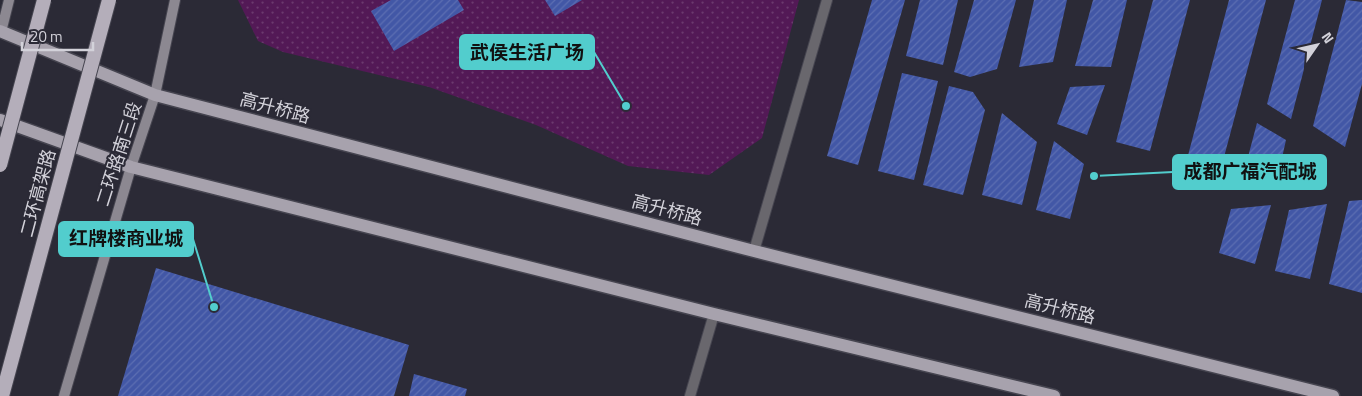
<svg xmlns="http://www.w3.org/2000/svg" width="1362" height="396" viewBox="0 0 1362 396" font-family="'Titillium Web','Noto Sans SC',sans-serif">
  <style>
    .park { fill: url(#park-dots) }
    .building { fill: url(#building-hatch) }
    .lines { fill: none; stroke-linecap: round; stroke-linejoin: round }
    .minor-casing { stroke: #464550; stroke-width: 12 }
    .secondary-casing { stroke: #464550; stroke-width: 12 }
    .primary-casing { stroke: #464550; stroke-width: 15 }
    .minor { stroke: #69676d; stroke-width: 10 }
    .secondary { stroke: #8c8891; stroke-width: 10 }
    .primary { stroke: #a7a2ad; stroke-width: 12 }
    .trunk-bridge-casing { stroke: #464550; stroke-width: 16; stroke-linecap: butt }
    .trunk-bridge { stroke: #b4aeba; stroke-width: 14 }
    .labels { text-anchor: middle; stroke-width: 4; stroke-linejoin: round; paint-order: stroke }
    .street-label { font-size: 18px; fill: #d3d2da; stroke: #2b2a36 }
    .leader { fill: none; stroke: #52cdcd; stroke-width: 2 }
    .callout-dot { fill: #52cdcd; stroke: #2b2a36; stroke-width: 2 }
    .callout { fill: #52cdcd; stroke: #52cdcd; stroke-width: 2 }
    .callout-label { font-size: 19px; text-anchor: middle; font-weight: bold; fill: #111 }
  </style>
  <defs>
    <pattern id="park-dots" width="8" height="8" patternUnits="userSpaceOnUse" patternTransform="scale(1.25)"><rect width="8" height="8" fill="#531956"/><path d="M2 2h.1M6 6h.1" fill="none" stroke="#6b3a6e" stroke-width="1.8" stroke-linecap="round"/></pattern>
    <pattern id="building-hatch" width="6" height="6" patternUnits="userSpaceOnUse" patternTransform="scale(1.25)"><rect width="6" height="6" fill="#4257a6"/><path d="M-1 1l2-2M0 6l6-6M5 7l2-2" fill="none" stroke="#5c6eb2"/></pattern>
  </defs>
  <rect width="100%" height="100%" fill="#2b2a36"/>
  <!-- park -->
  <path class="park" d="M238,0H799L762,138L709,175L628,166L536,125L429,87L283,52L258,41Z"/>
  <!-- building -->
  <path class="building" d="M391,0H458L464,10L394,51L371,11Z
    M545,0H582L555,16Z
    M872,0H905L858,165L827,156Z
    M920,0H958L943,65L906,56Z
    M974,0H1016L997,69L970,77L954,72Z
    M1034,0H1067L1053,62L1019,67Z
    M1093,0H1127L1111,67L1075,66Z
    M1153,0H1190L1150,151L1116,142Z
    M1229,0H1266L1220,172L1186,163Z
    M1295,0H1322L1291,119L1267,104Z
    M1346,0L1362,2V84L1345,147L1313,126Z
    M902,73L938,81L914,180L878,171Z
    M1105,85L1087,135L1057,124L1070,87Z
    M949,86L973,92L985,110L963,195L923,185Z
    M1002,113L1037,142L1022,205L982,195Z
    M1257,123L1286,140L1277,180L1240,187Z
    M1054,141L1084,164L1070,219L1036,210Z
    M1362,200V293L1329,284L1349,201Z
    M1327,204L1310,279L1275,271L1289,210Z
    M1271,205L1255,264L1219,253L1231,209Z
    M156,268L409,345L394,396H118Z
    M414,374L467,389L465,396H409Z"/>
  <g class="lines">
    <defs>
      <path id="minor" d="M754,251L827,0
        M690,396L714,314"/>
      <path id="secondary" d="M1,32L9,0
        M64,396L131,167L155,95L175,0"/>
      <path id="primary" d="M0,31L155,95L754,251L1333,396
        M0,120L131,167L714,314L1054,396"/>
    </defs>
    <!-- minor casing -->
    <use href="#minor" class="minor-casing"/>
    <!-- secondary casing -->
    <use href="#secondary" class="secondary-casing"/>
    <!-- primary casing -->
    <use href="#primary" class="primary-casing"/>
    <!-- minor -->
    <use href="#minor" class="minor"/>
    <!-- secondary -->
    <use href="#secondary" class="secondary"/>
    <!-- primary -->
    <use href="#primary" class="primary"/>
    <defs>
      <path id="trunk-bridge" d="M0,165L44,0
        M2,396L109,0"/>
    </defs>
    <!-- trunk-bridge casing -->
    <use href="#trunk-bridge" class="trunk-bridge-casing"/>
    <!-- trunk-bridge -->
    <use href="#trunk-bridge" class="trunk-bridge"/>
  </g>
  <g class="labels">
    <!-- street labels -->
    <g class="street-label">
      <text transform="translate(275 108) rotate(15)" y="6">高升桥路</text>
      <text transform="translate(119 154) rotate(-72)" y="6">二环路南三段</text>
      <text transform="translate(38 193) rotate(-75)" y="6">二环高架路</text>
      <text transform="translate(667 210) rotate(15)" y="6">高升桥路</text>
      <text transform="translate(1060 309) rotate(14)" y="6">高升桥路</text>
    </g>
  </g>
  <!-- callouts -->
  <path class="leader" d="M626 106L594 52M1094 176L1173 172M214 307L193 239"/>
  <g class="callout-dot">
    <circle cx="626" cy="106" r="5"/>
    <circle cx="1094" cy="176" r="5"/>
    <circle cx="214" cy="307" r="5"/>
  </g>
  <g class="callout">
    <rect x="460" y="35" width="134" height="34" rx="5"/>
    <rect x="1173" y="155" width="153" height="34" rx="5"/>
    <rect x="59" y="222" width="134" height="34" rx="5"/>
  </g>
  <g class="callout-label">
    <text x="527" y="59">武侯生活广场</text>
    <text x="1250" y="178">成都广福汽配城</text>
    <text x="126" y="245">红牌楼商业城</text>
  </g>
  <!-- north arrow -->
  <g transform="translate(1317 45) rotate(56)" stroke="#2b2a36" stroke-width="4" paint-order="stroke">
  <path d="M0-4L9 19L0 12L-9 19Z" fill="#d3d2da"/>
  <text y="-8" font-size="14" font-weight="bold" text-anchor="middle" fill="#d3d2da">N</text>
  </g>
  <!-- scale -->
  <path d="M22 42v8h71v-8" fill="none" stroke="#d3d2da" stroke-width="2.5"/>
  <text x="30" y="42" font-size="15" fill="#d3d2da" stroke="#2b2a36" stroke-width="4" paint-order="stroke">20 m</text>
</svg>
